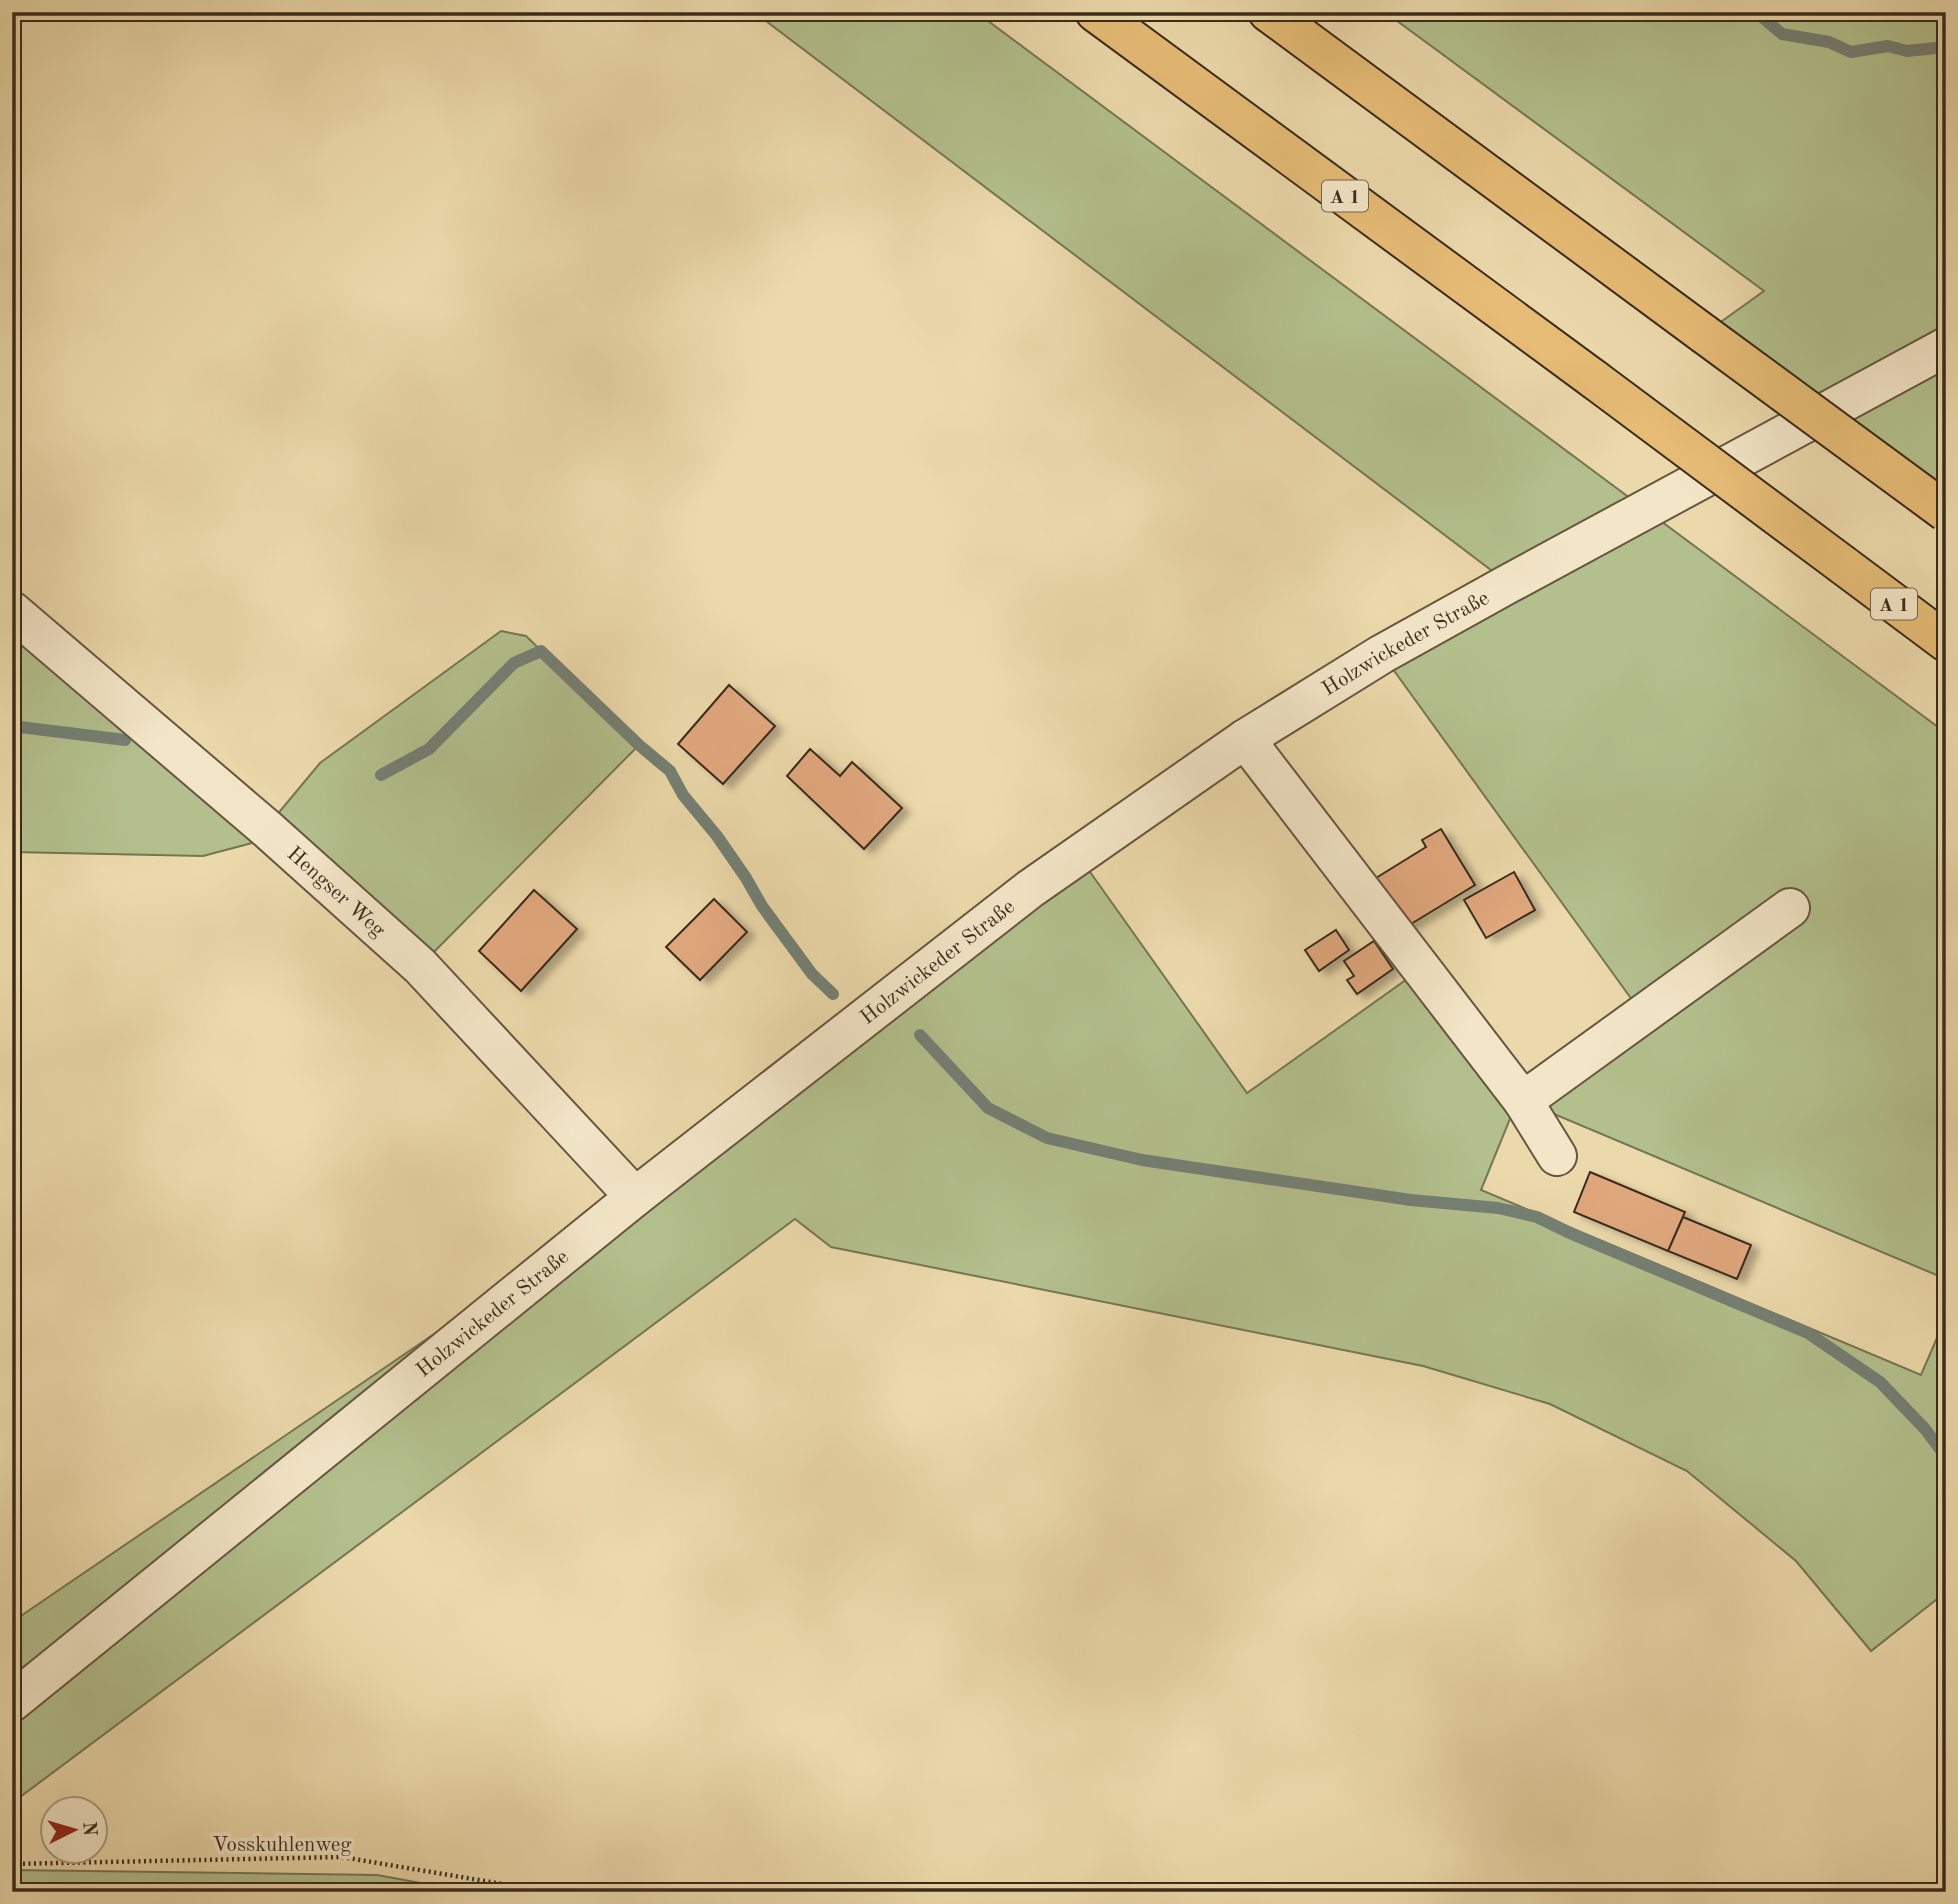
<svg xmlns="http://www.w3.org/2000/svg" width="1958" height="1904" viewBox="0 0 1958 1904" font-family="'Old Standard TT',serif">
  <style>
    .green { fill: #b3c08d; stroke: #767654; stroke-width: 2 }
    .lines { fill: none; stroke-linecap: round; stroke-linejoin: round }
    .stream { stroke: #748075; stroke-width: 12 }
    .building { fill: #e0a77d; stroke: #3a2b1c; stroke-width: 2; filter: url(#shadow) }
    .minor-casing { stroke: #665640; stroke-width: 42 }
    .highway-casing { stroke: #3a2b1c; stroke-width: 42 }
    .path { stroke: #3a2b1c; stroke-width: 4.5; stroke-dasharray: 2 3.5; stroke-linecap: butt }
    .minor { stroke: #f3e6c8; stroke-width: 38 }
    .highway { stroke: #e6bc76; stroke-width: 38 }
    .highway-bridge-casing { stroke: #3a2b1c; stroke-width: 42; stroke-linecap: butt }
    .highway-bridge { stroke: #e6bc76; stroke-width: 38 }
    .labels { text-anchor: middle; stroke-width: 7; stroke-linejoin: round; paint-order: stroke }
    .shield { fill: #f3e6c8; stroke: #726350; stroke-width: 2 }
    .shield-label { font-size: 19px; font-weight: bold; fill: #3a2b1c }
    .street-label { font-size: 21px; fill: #3a2b1c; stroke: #f3e6c8 }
  </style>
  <defs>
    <filter id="shadow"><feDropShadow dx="8" dy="4.5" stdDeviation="3.5" flood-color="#0004"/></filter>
  </defs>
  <rect width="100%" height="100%" fill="#ecd9ab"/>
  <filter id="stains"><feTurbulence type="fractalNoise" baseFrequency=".00286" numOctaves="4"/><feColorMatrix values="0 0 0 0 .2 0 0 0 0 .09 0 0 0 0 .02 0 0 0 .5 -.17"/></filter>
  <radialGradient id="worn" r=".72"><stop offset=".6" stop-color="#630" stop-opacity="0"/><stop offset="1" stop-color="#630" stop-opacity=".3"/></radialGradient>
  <!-- green -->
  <path class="green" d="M754,12H976L1946,733V1279L1523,1101L1643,1015L1382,654L1508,583Z
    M1385,12H1946V512L1704,334L1764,291Z
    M12,611L266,828L320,763L501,631L526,636L639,745L420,966L267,828L252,843L203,856L12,852Z
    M1078,855L1247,1093L1417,972L1514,1109L1481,1190L1921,1375L1946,1317V1592L1871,1651L1796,1561L1687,1471L1550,1404L1423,1366L831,1247L795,1219L12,1803V1622L635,1197Z
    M12,1870L377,1875L470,1892H12Z"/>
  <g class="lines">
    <!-- stream -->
    <path class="stream" d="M1756,12L1782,34L1829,42L1851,52L1888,46L1907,51L1946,47
      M12,726L125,740
      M381,775L429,749L514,663L541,651L639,745L670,771L683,795L717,836L746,878L762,906L812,974L833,994
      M920,1035L988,1108L1047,1138L1142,1160L1411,1200L1498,1208L1537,1217L1572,1234L1808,1333L1880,1382L1925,1429L1946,1457"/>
  </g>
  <!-- building -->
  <path class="building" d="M729,685L775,726L723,784L678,744Z
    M810,749L840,776L852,762L902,808L864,849L787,776Z
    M1441,829L1475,885L1406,927L1376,878L1426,847L1422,840Z
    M1514,872L1535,910L1486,938L1464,900Z
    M534,890L577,929L521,991L479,951Z
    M714,899L747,932L700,980L666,947Z
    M1336,930L1349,950L1319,971L1305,950Z
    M1374,941L1393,969L1357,994L1347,980L1354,976L1344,961Z
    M1590,1172L1685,1212L1668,1251L1574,1212Z
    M1683,1217L1751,1245L1737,1279L1668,1251Z"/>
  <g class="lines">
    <defs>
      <g id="minor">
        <path id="s1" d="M12,611L266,828L420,966L635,1197"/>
        <path d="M1245,739L1523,1101L1557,1156"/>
        <path d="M1523,1101L1790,908"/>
        <path id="s2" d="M12,1702L635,1197L1030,889L1245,739L1382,654L1508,584L1946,347"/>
      </g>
      <path id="highway" d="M1095,12L1595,380
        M1268,12L1704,334
        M1843,565L1946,642"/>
    </defs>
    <!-- minor casing -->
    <use href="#minor" class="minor-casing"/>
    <!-- highway casing -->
    <use href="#highway" class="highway-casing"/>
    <!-- path -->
    <path class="path" d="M12,1864L342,1857L550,1892"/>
    <!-- minor -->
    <use href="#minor" class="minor"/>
    <!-- highway -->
    <use href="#highway" class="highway"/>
    <defs>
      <path id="highway-bridge" d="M1704,334L1946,512
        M1595,380L1843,565"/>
    </defs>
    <!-- highway-bridge casing -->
    <use href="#highway-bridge" class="highway-bridge-casing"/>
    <!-- highway-bridge -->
    <use href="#highway-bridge" class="highway-bridge"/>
  </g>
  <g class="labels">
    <!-- shield labels -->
    <g class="shield">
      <rect x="1322" y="180.5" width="46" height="31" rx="5"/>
      <rect x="1871" y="588.5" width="46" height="31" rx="5"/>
    </g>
    <g class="shield-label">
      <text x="1345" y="203">A 1</text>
      <text x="1894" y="611">A 1</text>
    </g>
    <!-- street labels -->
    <g class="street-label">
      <text dy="7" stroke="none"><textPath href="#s2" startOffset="1752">Holzwickeder Straße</textPath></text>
      <text dy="7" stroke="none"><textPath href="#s1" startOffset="429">Hengser Weg</textPath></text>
      <text dy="7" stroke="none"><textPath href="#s2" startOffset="1185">Holzwickeder Straße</textPath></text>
      <text dy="7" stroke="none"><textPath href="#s2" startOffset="618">Holzwickeder Straße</textPath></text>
      <text x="282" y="1851">Vosskuhlenweg</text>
    </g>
  </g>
  <!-- margin -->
  <rect width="1958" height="1904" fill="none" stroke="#ecd9ab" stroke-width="42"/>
  <rect x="14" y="14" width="1930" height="1876" fill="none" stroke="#3a2b1c" stroke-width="3.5"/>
  <rect x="21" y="21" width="1916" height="1862" fill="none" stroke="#3a2b1c" stroke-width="2"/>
  <!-- north arrow -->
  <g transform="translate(74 1830) rotate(85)"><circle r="33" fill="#f3e6c8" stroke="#a99b83" stroke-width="2"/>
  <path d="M0-5L12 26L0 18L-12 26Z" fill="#8f2418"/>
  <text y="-10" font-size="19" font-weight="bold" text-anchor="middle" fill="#3a2b1c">N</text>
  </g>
  <rect width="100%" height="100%" filter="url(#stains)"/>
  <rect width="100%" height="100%" fill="url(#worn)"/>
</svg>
